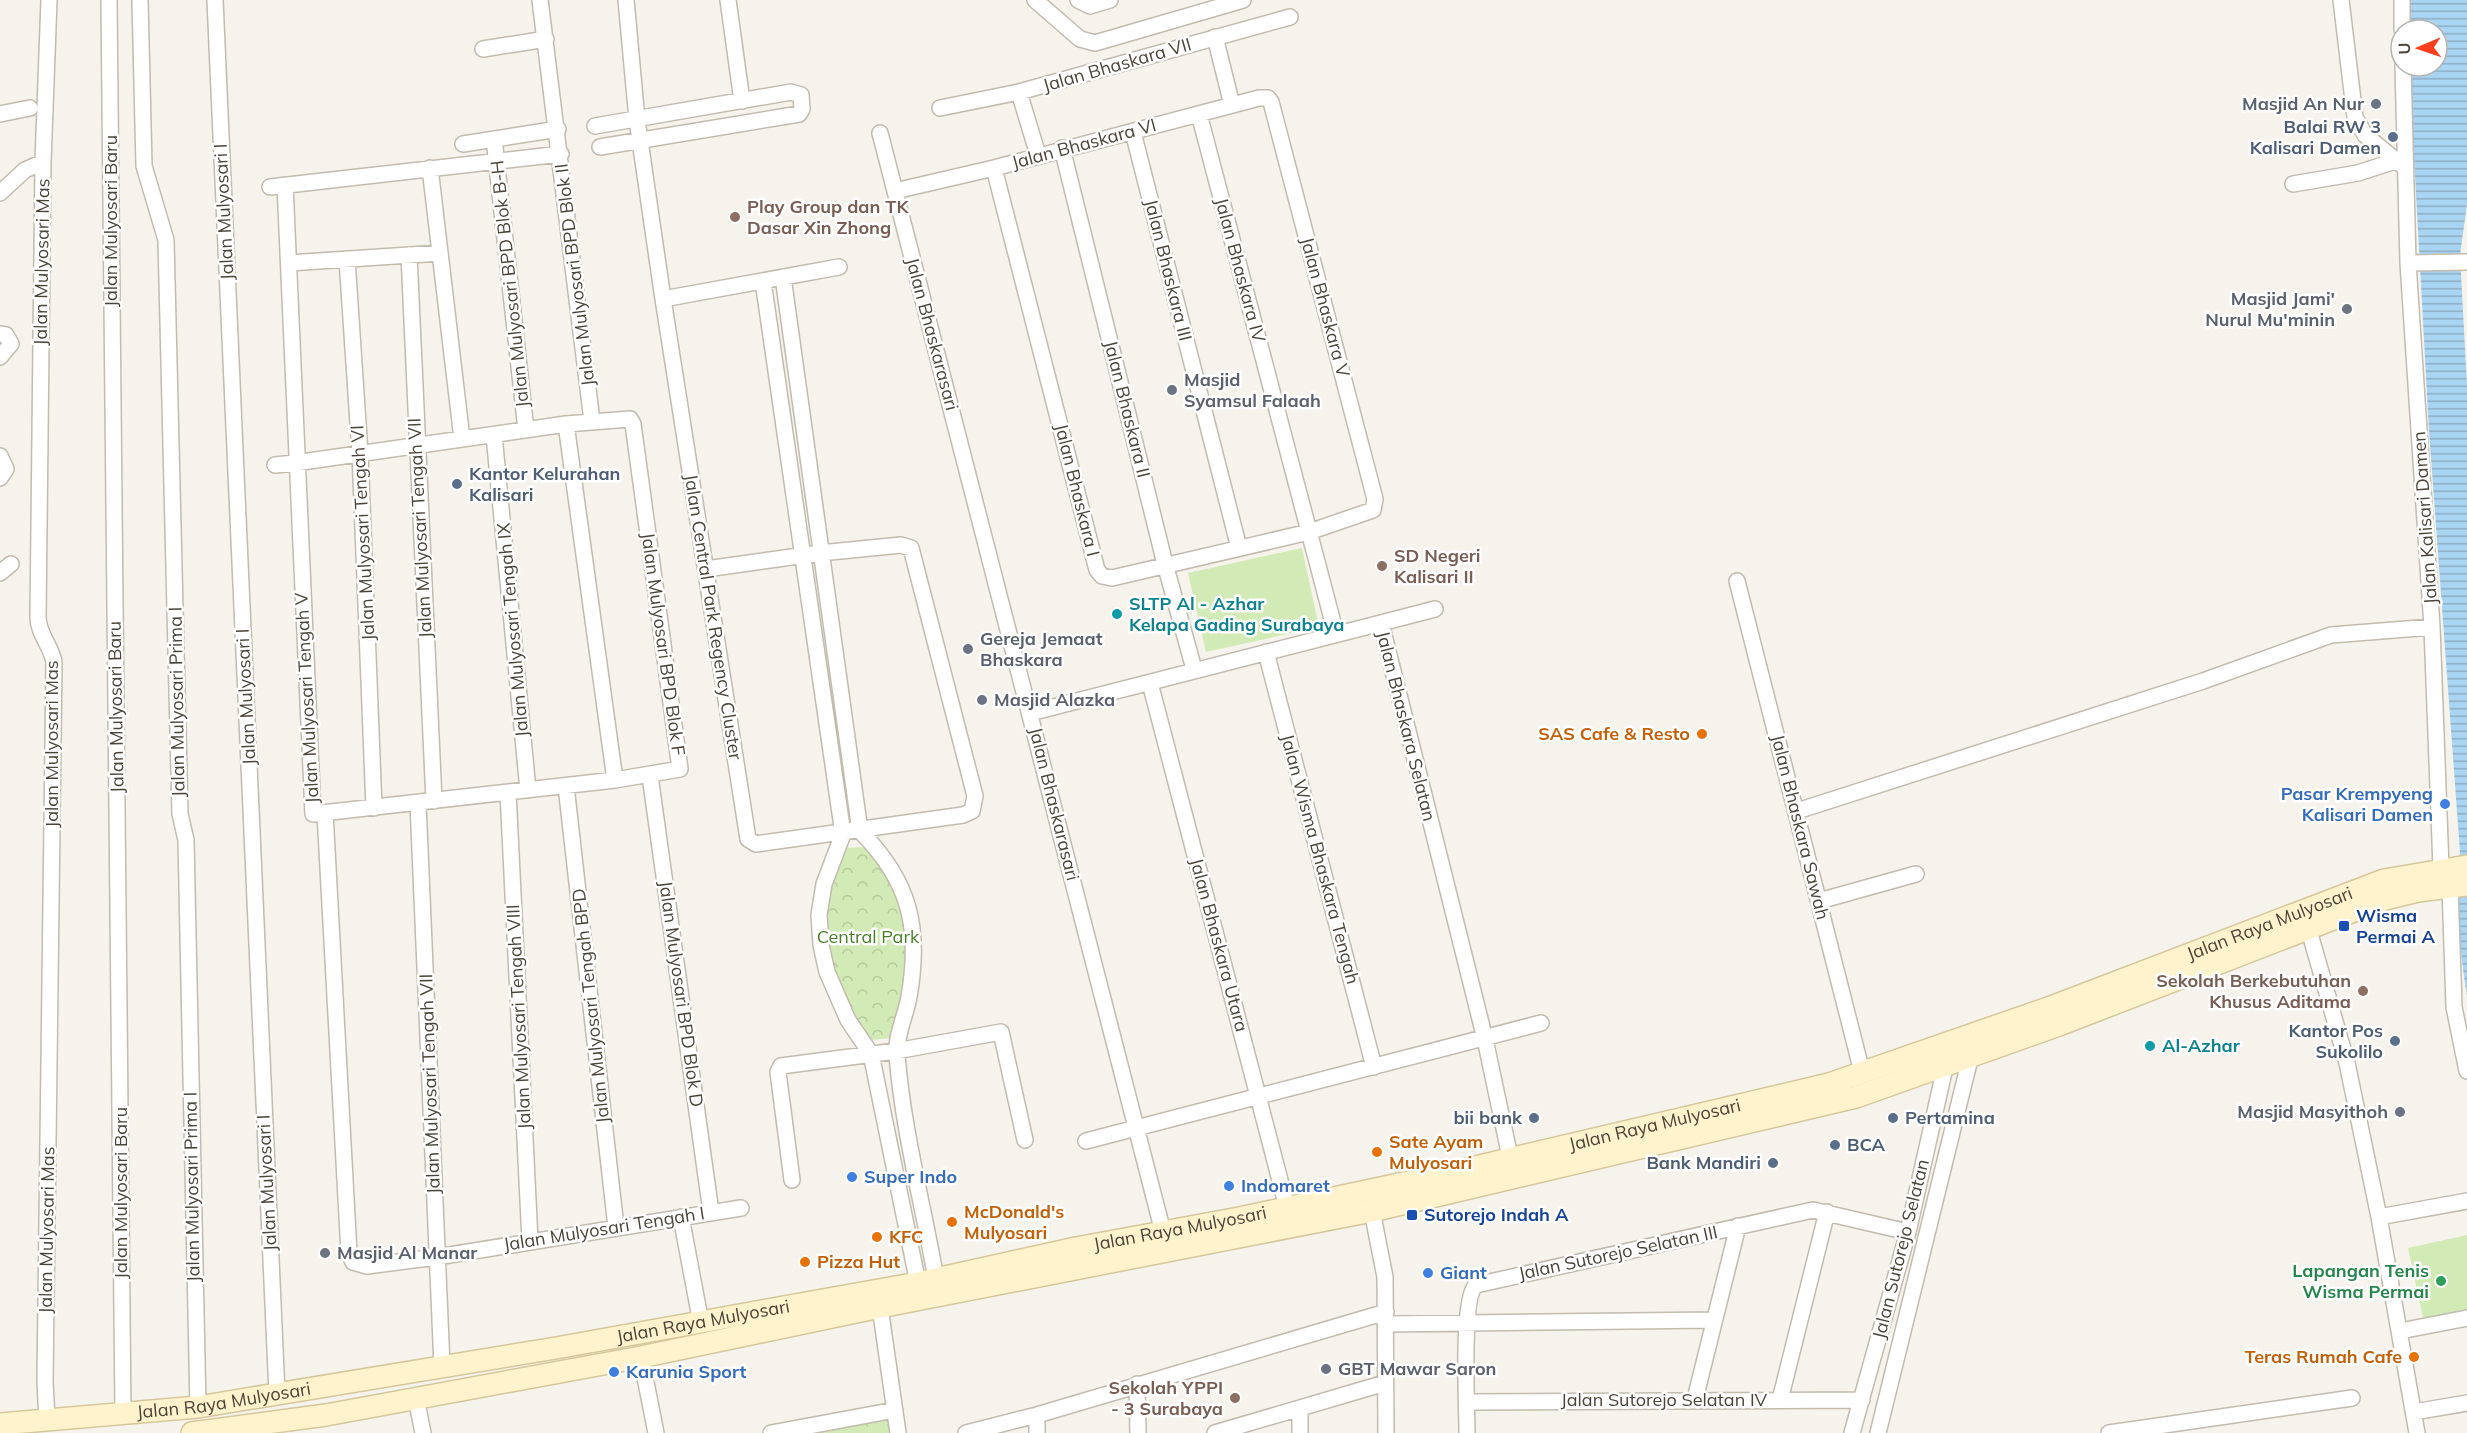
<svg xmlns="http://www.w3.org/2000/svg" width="2467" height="1433" viewBox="0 0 2467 1433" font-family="Mulish,sans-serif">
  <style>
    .grass { fill: #d2eab5 }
    .park { fill: url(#park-crowns) }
    .water { fill: url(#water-rules) }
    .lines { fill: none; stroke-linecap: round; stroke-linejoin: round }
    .street-casing { stroke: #c2bbae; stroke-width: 18 }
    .secondary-casing { stroke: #d6c79b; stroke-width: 24 }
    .street { stroke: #fff; stroke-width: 15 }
    .secondary { stroke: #fff3cd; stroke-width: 21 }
    .worship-dot { fill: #6b7280; stroke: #fff; stroke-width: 2 }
    .service-dot { fill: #5c6f8a; stroke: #fff; stroke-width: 2 }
    .education-dot { fill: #8d6e63; stroke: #fff; stroke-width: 2 }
    .culture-dot { fill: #0f9aa8; stroke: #fff; stroke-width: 2 }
    .food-dot { fill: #e8710a; stroke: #fff; stroke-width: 2 }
    .shop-dot { fill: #3f7fe0; stroke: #fff; stroke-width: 2 }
    .transit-dot { fill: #1a4fb4; stroke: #fff; stroke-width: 2 }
    .leisure-dot { fill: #2e9e5b; stroke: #fff; stroke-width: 2 }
    .labels { text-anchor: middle; stroke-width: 5; stroke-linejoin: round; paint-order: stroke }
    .street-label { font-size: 18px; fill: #4b4439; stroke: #fff }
    .worship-label { font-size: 18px; font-weight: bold; fill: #5b616d; stroke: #fff; text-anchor: start }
    .service-label { font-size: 18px; font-weight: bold; fill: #4e5e75; stroke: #fff; text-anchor: end }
    .education-label { font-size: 18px; font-weight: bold; fill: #785e54; stroke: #fff; text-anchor: start }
    .culture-label { font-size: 18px; font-weight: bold; fill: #0d838f; stroke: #fff; text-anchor: start }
    .food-label { font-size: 18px; font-weight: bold; fill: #c56008; stroke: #fff; text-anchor: start }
    .shop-label { font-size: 18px; font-weight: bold; fill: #366cbe; stroke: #fff; text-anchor: start }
    .transit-label { font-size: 18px; font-weight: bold; fill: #164399; stroke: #fff; text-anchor: start }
    .park-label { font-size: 18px; fill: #4a7f2a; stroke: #fff }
    .leisure-label { font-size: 18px; font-weight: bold; fill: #27864d; stroke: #fff; text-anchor: end }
  </style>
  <defs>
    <pattern id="park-crowns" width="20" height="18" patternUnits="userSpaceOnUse" patternTransform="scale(1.5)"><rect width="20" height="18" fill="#d2eab5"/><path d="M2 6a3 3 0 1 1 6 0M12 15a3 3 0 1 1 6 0" fill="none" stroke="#b6ca9c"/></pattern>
    <pattern id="water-rules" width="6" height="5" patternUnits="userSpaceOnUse" patternTransform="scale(1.5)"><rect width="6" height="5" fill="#a9d4f2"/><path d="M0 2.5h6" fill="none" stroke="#8caec5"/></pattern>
  </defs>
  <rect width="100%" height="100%" fill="#f6f3ec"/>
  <!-- grass -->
  <path class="grass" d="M1302,548L1319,627L1206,652L1188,573Z
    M2467,1235V1313L2424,1322L2408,1248Z"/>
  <!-- park -->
  <path class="park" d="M867,847C917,918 914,957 892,1038L872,1040C842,1007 825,955 827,911C829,889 838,868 846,848Z
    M891,1416L893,1433H797Z"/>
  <!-- water -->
  <path class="water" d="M2406,0H2467V204L2460,255L2467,386V996C2459,947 2456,901 2460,852L2429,431L2409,66H2437V30H2407Z"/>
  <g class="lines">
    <defs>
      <path id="street" d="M109,0L123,1415
        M140,0L144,166L166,240L180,814L186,840L198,1407
        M215,0L277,1394
        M540,0L592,421
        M626,0L637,120L663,299L748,839L756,844L963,815L972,811L975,796L911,548L901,545L820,553L706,569
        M728,0L742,101
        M1035,0L1080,39L1095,43L1243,0
        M1078,0L1090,6L1110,0
        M2341,0L2355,117L2365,135L2404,167
        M2402,0V30
        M1215,37L1232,105
        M483,49L546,39
        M2403,66L2408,263L2432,627L2441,868
        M1019,92L1038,155
        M940,108L1019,92L1290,17
        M0,114L30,108
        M1199,114L1336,634
        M595,126L791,92L801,95L802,109L799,114L600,147
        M1133,132L1239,548
        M880,133L1163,1232
        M494,139L526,430
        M463,144L558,129
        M1062,148L1165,564L1194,669
        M430,168L462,439
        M2293,184L2358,173L2395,161
        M270,187L561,154
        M895,191L994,168L1259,98H1268L1271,102L1375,499L1373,510L1309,532L1112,578L1102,576L1097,570L994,168
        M0,193L25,170L43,162
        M409,255L434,801
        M347,259L360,453L374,808
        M289,263L440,253
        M2408,263L2467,262
        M783,277L860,831C910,881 921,928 909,997C906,1015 895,1037 897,1055C903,1131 923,1204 936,1279
        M763,281L843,834L824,884L819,915L821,945L827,972L848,1020L871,1054L918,1283
        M663,299L839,267
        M0,334L6,335L11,344L0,357
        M566,424L615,780
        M494,435L528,790
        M0,456L6,469L0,478
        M275,465L295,463L566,424L630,419L633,424L680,769L615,780L313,814L285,185
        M0,573L11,564
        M1737,581L1862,1072
        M1381,623L1435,609
        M1266,652L1374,1067
        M1150,683L1287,1207
        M1030,713L1381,623L1485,1039L1510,1157
        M650,776L711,1212
        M566,786L616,1227
        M508,792L530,1241
        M418,803L442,1366
        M1797,811L2203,681L2331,635L2432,627
        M325,813L349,1253L353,1262L367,1266L437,1257L741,1208
        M2450,886L2454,1007L2467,1071
        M1819,901L1916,874
        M2308,927L2347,1063L2379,1217L2417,1433
        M1086,1141L1541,1023
        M792,1180L778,1072L781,1066L896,1051L1001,1032L1025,1140
        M1372,1211L1385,1277L1386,1433
        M681,1217L701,1323
        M2379,1217L2467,1201
        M880,1307L898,1433
        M1386,1324L1714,1320
        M2400,1331L2467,1318
        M641,1357L656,1433
        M1137,1384L1138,1433
        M416,1398L423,1433
        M1695,1399L1738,1226
        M1780,1400L1827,1212
        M1467,1402L1862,1400
        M2414,1412L2467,1403
        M47,1421L45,1381L54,662C51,645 38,634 38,617L43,162L49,0
        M771,1433L895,1410
        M966,1433L1037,1415L1386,1312
        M1037,1433V1415
        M1215,1433L1385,1383
        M1300,1433V1410
        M1467,1433C1467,1408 1461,1298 1476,1285L1813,1210L1908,1232
        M1852,1433L1908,1232L1946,1063
        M1878,1433L1971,1055
        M2109,1433L2352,1398"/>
      <g id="secondary">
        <path id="s1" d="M0,1424L198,1407L556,1348L918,1283L1076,1248L1239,1218L1437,1176L1829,1084L2051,1007L2384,880L2467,866"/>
        <path d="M192,1433L326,1415L641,1357L880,1307L1372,1211L1856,1097L2059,1025L2385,899L2418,891L2467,885"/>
      </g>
    </defs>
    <!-- street casing -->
    <use href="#street" class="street-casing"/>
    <!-- secondary casing -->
    <use href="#secondary" class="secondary-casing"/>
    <!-- street -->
    <use href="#street" class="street"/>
    <!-- secondary -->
    <use href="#secondary" class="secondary"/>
  </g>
  <!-- markers -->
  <g class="worship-dot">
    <circle cx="2376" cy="104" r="6"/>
    <circle cx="2347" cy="309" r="6"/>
    <circle cx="1172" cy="390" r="6"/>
    <circle cx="968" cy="649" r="6"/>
    <circle cx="982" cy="700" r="6"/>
    <circle cx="2400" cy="1112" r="6"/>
    <circle cx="325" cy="1253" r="6"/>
    <circle cx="1326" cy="1369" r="6"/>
  </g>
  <g class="service-dot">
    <circle cx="2393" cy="137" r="6"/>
    <circle cx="457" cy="484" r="6"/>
    <circle cx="2395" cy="1041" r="6"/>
    <circle cx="1534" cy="1118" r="6"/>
    <circle cx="1893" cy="1118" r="6"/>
    <circle cx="1835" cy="1145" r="6"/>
    <circle cx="1773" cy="1163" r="6"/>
  </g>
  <g class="education-dot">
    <circle cx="735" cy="217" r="6"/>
    <circle cx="1382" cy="566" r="6"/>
    <circle cx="2363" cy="991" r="6"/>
    <circle cx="1235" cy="1398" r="6"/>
  </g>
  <g class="culture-dot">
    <circle cx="1117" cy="614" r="6"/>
    <circle cx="2150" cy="1046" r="6"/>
  </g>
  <g class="food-dot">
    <circle cx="1702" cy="734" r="6"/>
    <circle cx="1377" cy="1152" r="6"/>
    <circle cx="952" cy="1222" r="6"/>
    <circle cx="877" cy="1237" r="6"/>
    <circle cx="805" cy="1262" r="6"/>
    <circle cx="2414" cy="1357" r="6"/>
  </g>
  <g class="shop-dot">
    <circle cx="2445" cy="804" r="6"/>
    <circle cx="852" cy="1177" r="6"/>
    <circle cx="1229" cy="1186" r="6"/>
    <circle cx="1428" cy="1273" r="6"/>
    <circle cx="614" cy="1372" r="6"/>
  </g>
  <g class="transit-dot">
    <rect x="2338" y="920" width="12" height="12" rx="3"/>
    <rect x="1406" y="1209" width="12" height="12" rx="3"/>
  </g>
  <circle class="leisure-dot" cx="2441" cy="1281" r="6"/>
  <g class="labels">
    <!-- street labels -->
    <g class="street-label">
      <text transform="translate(1117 65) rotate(-16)" y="6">Jalan Bhaskara VII</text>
      <text transform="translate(1084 144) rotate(-15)" y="6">Jalan Bhaskara VI</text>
      <text transform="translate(224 212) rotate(-93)" y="6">Jalan Mulyosari I</text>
      <text transform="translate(111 221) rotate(-90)" y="6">Jalan Mulyosari Baru</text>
      <text transform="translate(42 262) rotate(-89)" y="6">Jalan Mulyosari Mas</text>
      <text transform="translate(1168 270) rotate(76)" y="6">Jalan Bhaskara III</text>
      <text transform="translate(1240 270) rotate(75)" y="6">Jalan Bhaskara IV</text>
      <text transform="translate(575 275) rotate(-97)" y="6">Jalan Mulyosari BPD Blok II</text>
      <text transform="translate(510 284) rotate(-96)" y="6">Jalan Mulyosari BPD Blok B-H</text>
      <text transform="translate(1325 307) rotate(75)" y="6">Jalan Bhaskara V</text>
      <text transform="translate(932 334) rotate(75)" y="6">Jalan Bhaskarasari</text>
      <text transform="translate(1127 409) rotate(76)" y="6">Jalan Bhaskara II</text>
      <text transform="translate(1077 490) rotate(76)" y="6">Jalan Bhaskara I</text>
      <text transform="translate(2425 518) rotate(-94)" y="6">Jalan Kalisari Damen</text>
      <text transform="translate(420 528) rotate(-93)" y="6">Jalan Mulyosari Tengah VII</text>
      <text transform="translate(363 533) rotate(-93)" y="6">Jalan Mulyosari Tengah VI</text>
      <text transform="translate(713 617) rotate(81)" y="6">Jalan Central Park Regency Cluster</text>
      <text transform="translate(513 630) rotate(-95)" y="6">Jalan Mulyosari Tengah IX</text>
      <text transform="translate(663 644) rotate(82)" y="6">Jalan Mulyosari BPD Blok F</text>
      <text transform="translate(246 697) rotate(-93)" y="6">Jalan Mulyosari I</text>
      <text transform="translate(307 698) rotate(-93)" y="6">Jalan Mulyosari Tengah V</text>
      <text transform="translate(177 702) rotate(-91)" y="6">Jalan Mulyosari Prima I</text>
      <text transform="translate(116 707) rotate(-91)" y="6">Jalan Mulyosari Baru</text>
      <text transform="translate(1406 726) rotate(76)" y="6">Jalan Bhaskara Selatan</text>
      <text transform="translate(52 744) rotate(-90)" y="6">Jalan Mulyosari Mas</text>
      <text transform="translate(1054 804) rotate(76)" y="6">Jalan Bhaskarasari</text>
      <text transform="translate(1800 827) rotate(76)" y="6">Jalan Bhaskara Sawah</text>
      <text transform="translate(1320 859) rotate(75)" y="6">Jalan Wisma Bhaskara Tengah</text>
      <text dy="6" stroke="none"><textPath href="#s1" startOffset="2331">Jalan Raya Mulyosari</textPath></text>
      <text transform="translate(1219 945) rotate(75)" y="6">Jalan Bhaskara Utara</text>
      <text transform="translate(681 994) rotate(82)" y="6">Jalan Mulyosari BPD Blok D</text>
      <text transform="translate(591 1006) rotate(-96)" y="6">Jalan Mulyosari Tengah BPD</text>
      <text transform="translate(519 1017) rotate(-93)" y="6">Jalan Mulyosari Tengah VIII</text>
      <text transform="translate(430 1084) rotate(-92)" y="6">Jalan Mulyosari Tengah VII</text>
      <text dy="6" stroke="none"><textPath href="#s1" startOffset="1683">Jalan Raya Mulyosari</textPath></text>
      <text transform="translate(267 1183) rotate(-93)" y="6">Jalan Mulyosari I</text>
      <text transform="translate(192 1187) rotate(-91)" y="6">Jalan Mulyosari Prima I</text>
      <text transform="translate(121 1193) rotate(-90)" y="6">Jalan Mulyosari Baru</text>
      <text dy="6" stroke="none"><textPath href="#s1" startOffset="1197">Jalan Raya Mulyosari</textPath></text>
      <text transform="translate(604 1229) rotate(-9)" y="6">Jalan Mulyosari Tengah I</text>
      <text transform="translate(47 1230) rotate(-89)" y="6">Jalan Mulyosari Mas</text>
      <text transform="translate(1901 1249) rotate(-76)" y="6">Jalan Sutorejo Selatan</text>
      <text transform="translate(1618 1253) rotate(-12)" y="6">Jalan Sutorejo Selatan III</text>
      <text dy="6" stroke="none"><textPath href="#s1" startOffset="711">Jalan Raya Mulyosari</textPath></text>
      <text x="1664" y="1406">Jalan Sutorejo Selatan IV</text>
      <text dy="6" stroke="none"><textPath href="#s1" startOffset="225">Jalan Raya Mulyosari</textPath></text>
    </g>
    <!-- worship labels -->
    <g class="worship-label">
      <text x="2364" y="110" text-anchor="end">Masjid An Nur</text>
      <text x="2335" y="305" text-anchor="end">Masjid Jami'<tspan x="2335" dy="21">Nurul Mu'minin</tspan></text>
      <text x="1184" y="386">Masjid<tspan x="1184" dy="21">Syamsul Falaah</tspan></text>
      <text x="980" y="645">Gereja Jemaat<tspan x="980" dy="21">Bhaskara</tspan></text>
      <text x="994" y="706">Masjid Alazka</text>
      <text x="2388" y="1118" text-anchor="end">Masjid Masyithoh</text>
      <text x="337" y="1259">Masjid Al Manar</text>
      <text x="1338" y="1375">GBT Mawar Saron</text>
    </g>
    <!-- service labels -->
    <g class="service-label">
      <text x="2381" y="133">Balai RW 3<tspan x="2381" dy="21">Kalisari Damen</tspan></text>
      <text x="469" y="480" text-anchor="start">Kantor Kelurahan<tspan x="469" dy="21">Kalisari</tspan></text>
      <text x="2383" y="1037">Kantor Pos<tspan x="2383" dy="21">Sukolilo</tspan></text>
      <text x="1522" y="1124">bii bank</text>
      <text x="1905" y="1124" text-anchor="start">Pertamina</text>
      <text x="1847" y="1151" text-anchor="start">BCA</text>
      <text x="1761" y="1169">Bank Mandiri</text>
    </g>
    <!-- education labels -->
    <g class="education-label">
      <text x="747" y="213">Play Group dan TK<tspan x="747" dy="21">Dasar Xin Zhong</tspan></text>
      <text x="1394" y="562">SD Negeri<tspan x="1394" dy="21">Kalisari II</tspan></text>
      <text x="2351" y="987" text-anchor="end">Sekolah Berkebutuhan<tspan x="2351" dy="21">Khusus Aditama</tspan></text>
      <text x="1223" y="1394" text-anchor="end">Sekolah YPPI<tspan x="1223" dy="21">- 3 Surabaya</tspan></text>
    </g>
    <!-- culture labels -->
    <g class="culture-label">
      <text x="1129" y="610">SLTP Al - Azhar<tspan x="1129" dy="21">Kelapa Gading Surabaya</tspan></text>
      <text x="2162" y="1052">Al-Azhar</text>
    </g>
    <!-- food labels -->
    <g class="food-label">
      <text x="1690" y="740" text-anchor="end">SAS Cafe &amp; Resto</text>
      <text x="1389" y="1148">Sate Ayam<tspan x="1389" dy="21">Mulyosari</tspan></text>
      <text x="964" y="1218">McDonald's<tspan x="964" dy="21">Mulyosari</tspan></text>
      <text x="889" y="1243">KFC</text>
      <text x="817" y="1268">Pizza Hut</text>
      <text x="2402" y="1363" text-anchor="end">Teras Rumah Cafe</text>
    </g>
    <!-- shop labels -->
    <g class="shop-label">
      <text x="2433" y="800" text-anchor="end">Pasar Krempyeng<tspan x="2433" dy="21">Kalisari Damen</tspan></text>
      <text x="864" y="1183">Super Indo</text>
      <text x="1241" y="1192">Indomaret</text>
      <text x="1440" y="1279">Giant</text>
      <text x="626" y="1378">Karunia Sport</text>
    </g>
    <!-- transit labels -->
    <g class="transit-label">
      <text x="2356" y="922">Wisma<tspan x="2356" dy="21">Permai A</tspan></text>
      <text x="1424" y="1221">Sutorejo Indah A</text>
    </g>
    <!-- park labels -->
    <g class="park-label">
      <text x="868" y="943">Central Park</text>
    </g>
    <!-- leisure labels -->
    <g class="leisure-label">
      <text x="2429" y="1277">Lapangan Tenis<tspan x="2429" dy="21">Wisma Permai</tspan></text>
    </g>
  </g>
  <!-- north arrow -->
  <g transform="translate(2419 48) rotate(268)"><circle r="28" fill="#ffffff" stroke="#b7b4b0" stroke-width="1.5"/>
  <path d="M0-4.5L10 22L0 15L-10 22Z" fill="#fc3f1d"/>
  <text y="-9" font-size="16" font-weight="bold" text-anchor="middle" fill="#4b4439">U</text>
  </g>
</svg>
